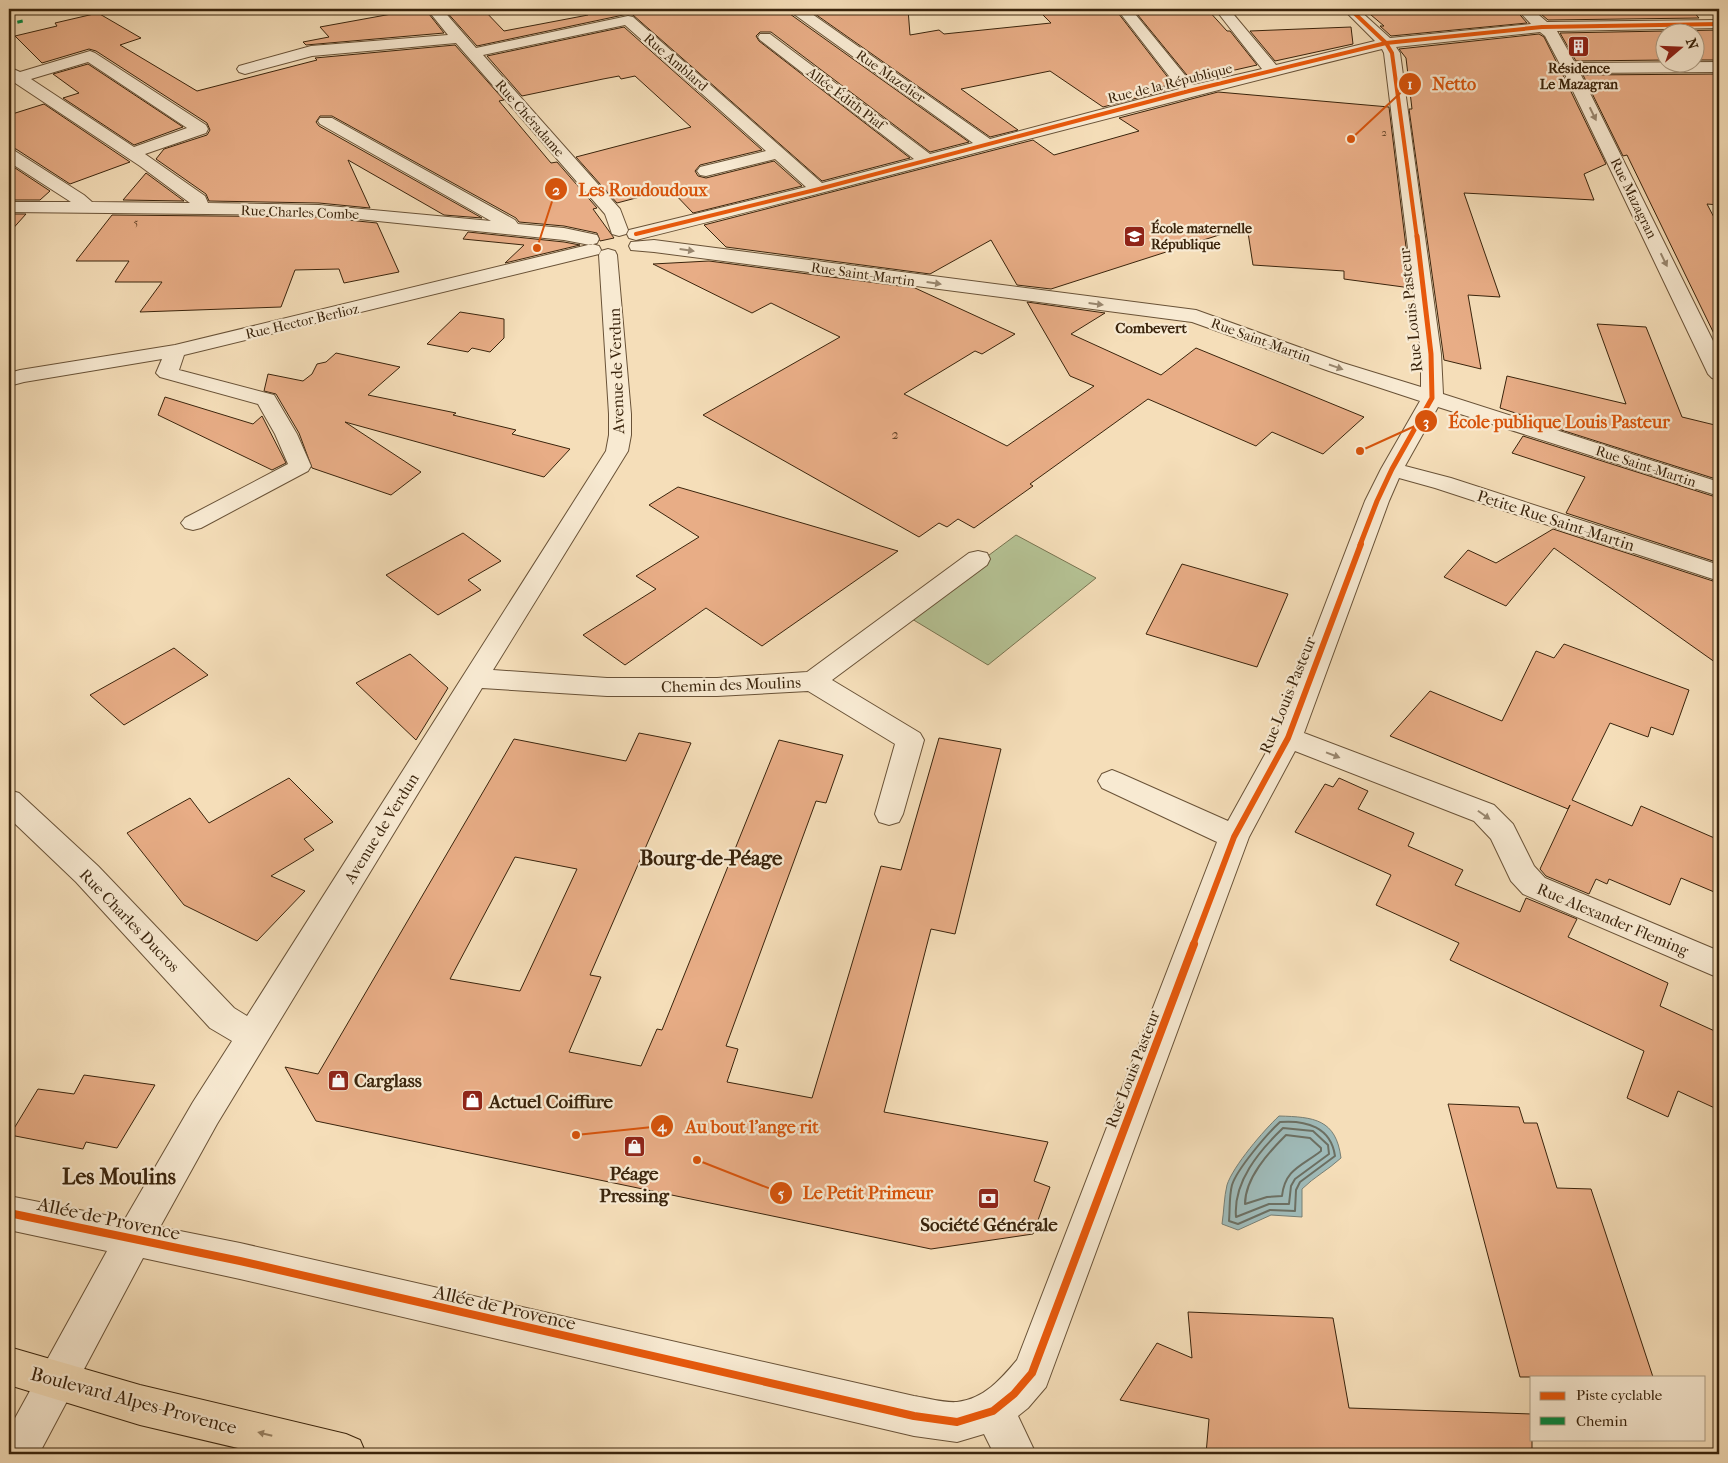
<svg xmlns="http://www.w3.org/2000/svg" width="1728" height="1463" viewBox="0 0 1728 1463" font-family="'IM FELL French Canon',serif">
  <style>
    .green { fill: #b5c294; stroke: #787350 }
    .water { fill: #9fbab8; stroke: #777e73 }
    .lines { fill: none; stroke-linecap: round; stroke-linejoin: round }
    .shore { stroke: #6c6f62; stroke-width: 2 }
    .building { fill: #e8ad86; stroke: #3a240c; fill-rule: evenodd }
    .minor-casing { stroke: #695237; stroke-width: 2 }
    .major-casing { stroke: #3a240c; stroke-width: 2 }
    .minor { fill: #f8ead2; fill-rule: evenodd }
    .major { fill: #f5deb9; fill-rule: evenodd }
    .quiet { stroke: #00873e; stroke-width: 3; stroke-dasharray: 5.5 3; stroke-linecap: butt }
    .cycleway-far3-casing { stroke: #f8ead2; stroke-width: 5.5 }
    .cycleway-far2-casing { stroke: #f8ead2; stroke-width: 8 }
    .cycleway-far1-casing { stroke: #f8ead2; stroke-width: 9 }
    .cycleway-casing { stroke: #f8ead2; stroke-width: 11 }
    .cycleway-far3 { stroke: #e8590c; stroke-width: 4 }
    .cycleway-far2 { stroke: #e8590c; stroke-width: 5 }
    .cycleway-far1 { stroke: #e8590c; stroke-width: 6 }
    .cycleway { stroke: #e8590c; stroke-width: 8 }
    .oneway { fill: #99876f }
    .oneway2 { fill: #988162 }
    .labels { text-anchor: middle; stroke-width: 4.5; stroke-linejoin: round; paint-order: stroke }
    .far-number-label { font-size: 11px; fill: #66462a }
    .far-street-label { font-size: 14px; fill: #3a240c; stroke: #f8ead2 }
    .far-poi-label { font-size: 14px; font-weight: bold; fill: #3a240c; stroke: #f8ead2 }
    .number-label { font-size: 14px; fill: #66462a }
    .far-neighbourhood-label { font-size: 15px; font-weight: bold; fill: #3a240c; stroke: #f8ead2 }
    .street-label { font-size: 16px; fill: #3a240c; stroke: #f8ead2 }
    .near-poi-label { font-size: 19px; font-weight: bold; fill: #3a240c; stroke: #f8ead2; text-anchor: start }
    .near-street-label { font-size: 19px; fill: #3a240c; stroke: #f8ead2 }
    .district-label { font-size: 21px; font-weight: bold; fill: #3a240c; stroke: #f8ead2 }
    .near-quarter-label { font-size: 22px; font-weight: bold; fill: #3a240c; stroke: #f8ead2 }
    .leader { fill: none; stroke: #d7540c; stroke-width: 2 }
    .callout-dot { fill: #d7540c; stroke: #f8ead2; stroke-width: 2 }
    .mark-label { font-size: 15px; text-anchor: middle; font-weight: bold; fill: #fff }
    .callout-label { font-size: 18px; text-anchor: middle; font-weight: bold; fill: #d7540c; stroke: #f8ead2; stroke-width: 4.5; stroke-linejoin: round; paint-order: stroke }
  </style>
  <rect width="100%" height="100%" fill="#f5deb9"/>
  <filter id="stains"><feTurbulence type="fractalNoise" baseFrequency=".004" numOctaves="4"/><feColorMatrix values="0 0 0 0 .2 0 0 0 0 .09 0 0 0 0 .02 0 0 0 .5 -.17"/></filter>
  <radialGradient id="worn" r=".72"><stop offset=".6" stop-color="#630" stop-opacity="0"/><stop offset="1" stop-color="#630" stop-opacity=".3"/></radialGradient>
  <!-- green -->
  <path class="green" d="M1016,535L1096,578L988,665L907,616Z"/>
  <!-- water -->
  <path class="water" d="M1279,1116C1314,1117 1336,1119 1341,1158C1328,1170 1314,1177 1302,1189V1217L1271,1215L1238,1230L1222,1224C1224,1211 1224,1197 1227,1185C1233,1166 1264,1130 1279,1116Z"/>
  <g class="lines">
    <!-- shore -->
    <path class="shore" d="M1280,1122C1306,1120 1331,1127 1335,1156L1300,1182L1296,1190L1295,1211L1270,1210L1238,1224L1229,1221C1230,1210 1229,1196 1232,1185C1237,1169 1267,1134 1280,1122Z
      M1283,1128L1313,1131L1328,1145L1329,1154L1295,1179L1291,1186L1289,1204H1269L1236,1217C1233,1182 1259,1151 1283,1128Z
      M1286,1135L1310,1138L1321,1148V1151C1302,1166 1285,1169 1282,1196L1267,1197L1245,1204C1245,1178 1269,1152 1286,1135Z"/>
  </g>
  <!-- building -->
  <path class="building" d="M419,9H425L444,33L306,45L303,42L329,37L320,27Z
    M444,9H483L504,31L588,15L581,9H787L790,14L969,142L930,152L771,32H760L756,36L759,41L910,158L822,181L633,15L628,14L477,46Z
    M808,9H908L910,35L939,30L944,34L1051,23L1037,9H1115L1173,84L1161,87L1175,88L1103,107L1050,71L961,89L1018,130L990,137Z
    M1133,9H1207L1227,31H1230L1257,65L1191,80Z
    M1364,9H1515L1527,23L1391,36L1380,26H1384Z
    M1535,9H1691L1699,18L1548,20Z
    M98,13L141,38L120,45L197,91L317,60L315,58L455,45L504,100L499,101L551,163L557,162L597,208L593,209L614,238L600,241L597,233L564,226L519,222L516,218L332,116H320L316,122L319,126L482,218L444,215L348,160L370,208L319,203L209,201L206,194L156,159L164,149L207,135L210,130L207,123L96,51L89,49L42,63L15,36L57,26L55,23Z
    M624,27L762,150L700,165L695,171L698,176L706,178L774,161L802,186L693,213L670,189L617,203L576,157L691,127L635,76L621,79L619,76L603,79L522,96L487,56Z
    M1351,27L1353,44L1275,61L1250,31Z
    M1719,30V60H1696V32H1666V60L1576,61L1560,33Z
    M1539,34L1544,37L1560,69L1606,164L1584,174L1594,200L1464,193L1500,297L1468,295L1481,369L1444,360L1409,109H1412L1406,58L1399,49Z
    M88,64L183,127L134,145L63,98L79,93L53,74Z
    M1719,74V205L1707,204L1719,227V344L1627,155L1623,156L1583,75Z
    M1218,92L1389,107L1411,288L1344,279V271L1253,265L1247,226L1051,289L1017,285L991,240L930,274L726,247L704,225L1033,140L1054,155L1139,131L1119,118Z
    M44,104L130,162L70,184L16,149L9,148V115Z
    M9,164L50,191L40,200H9Z
    M146,173L184,201L123,200Z
    M9,214H26L9,233Z
    M112,215L319,217L377,223L399,272L344,283L339,269L295,270L281,307L140,312L162,282H115L129,261H76Z
    M468,232L564,242L580,245L505,263L524,245L463,239Z
    M709,261L915,288L1015,334L982,354L975,351L904,394L1007,446L1094,386L1070,376L1027,302L1105,313L1071,334L1161,375L1196,348L1364,417L1323,454L1272,432L1256,446L1148,399L1030,484L1033,486L974,528L958,519L947,527L939,523L919,537L703,415L840,337L771,303L752,313L653,264Z
    M460,312L504,319V338L490,352L472,348L468,352L427,344Z
    M1597,324L1646,327L1682,417L1719,426V480L1533,421L1534,419L1500,408L1507,376L1626,404Z
    M336,353L400,367L368,395L456,413L453,415L516,430L512,434L570,449L544,477L345,422L421,472L391,495L312,468L299,433L276,394L264,391L268,374L303,381L312,374L317,364L326,362Z
    M165,397L253,424L262,416L286,463L272,470L158,415Z
    M1523,436L1719,498V563L1566,513L1585,477L1512,453Z
    M678,487L744,506L898,551L762,646L706,608L625,665L583,635L656,589L636,576L699,537L649,505Z
    M1553,529L1719,583V665L1554,548L1506,606L1444,577L1468,550L1496,563Z
    M463,533L501,561L468,580L481,590L438,615L386,575Z
    M1182,564L1288,594L1257,667L1146,634Z
    M1564,644L1689,690L1673,735L1651,727L1648,737L1610,723L1572,800L1632,826L1641,806L1719,840V894L1681,878L1670,905L1609,879L1607,884L1596,879L1589,894L1546,876L1540,869L1570,805L1568,809L1390,736L1430,691L1502,721L1536,651L1554,658Z
    M174,648L208,675L124,725L90,695Z
    M410,654L448,688L416,740L356,683Z
    M639,733L691,743L590,975L601,977L569,1052L641,1066L657,1029L662,1030L779,740L843,755L826,803L816,801L726,1046L738,1049L727,1082L812,1098L881,866L901,870L939,738L1001,749L955,934L931,929L884,1112L1048,1142L1034,1181L1050,1187L1033,1234L931,1249L316,1121L285,1067L318,1074L514,739L626,761ZM515,857L577,869L520,991L450,979Z
    M289,778L333,822L304,839L314,850L271,876L305,891L257,941L184,905L127,833L190,798L209,823Z
    M1339,778L1368,791L1358,809L1414,833L1408,846L1463,870L1455,885L1520,912L1526,898L1577,919L1568,937L1668,983L1660,1006L1719,1033V1110L1678,1091L1668,1117L1627,1098L1644,1051L1450,960L1459,943L1376,905L1391,875L1295,832L1325,784L1333,787Z
    M84,1075L155,1085L117,1148L86,1142L83,1149L10,1135L38,1089L74,1094Z
    M1448,1104L1519,1107L1524,1123H1537L1557,1188L1591,1189L1653,1377H1520Z
    M1188,1312L1333,1318L1349,1408L1532,1414V1454H1206L1209,1419L1120,1400L1157,1343L1192,1358Z"/>
  <g class="lines">
    <defs>
      <path id="minor" d="M427,9H442L476,48L628,16L633,17L822,183L914,159L760,40L758,37L760,34H770L930,154L973,143L791,12L789,9H805L990,139L1179,89L1117,9H1131L1193,85L1262,69L1215,9H1229L1276,65L1375,41L1343,9H1358L1390,38L1531,24L1517,9H1532L1547,22L1719,20V28L1557,31L1575,63L1719,62V72L1580,73L1719,353V380L1712,378L1708,374L1562,68L1545,36L1540,32L1396,47L1400,53L1441,354L1443,394L1719,482V496L1438,407L1405,466L1451,478L1719,565V581L1435,488L1399,478L1389,501L1304,733L1494,805L1513,824L1534,866L1545,878L1719,951V978L1523,894L1511,881L1491,839L1474,821L1295,751L1249,837L1046,1387L1028,1408L1018,1416L1036,1454H994L984,1434L957,1442L914,1436L240,1279L143,1258L39,1454H9V1429L107,1251L9,1230V1196L125,1219L193,1102L232,1041L210,1028L76,882L9,818V790L19,793L98,866L234,1008L247,1016L606,451L609,435V414L599,255L601,251L608,249L615,251L617,255L631,414V435L628,451L493,670L607,678H717L807,672L969,553L978,551L987,553L990,559L987,565L832,680L920,733L924,740L903,814L899,822L889,825L879,822L875,814L895,744L808,691L717,696H607L482,688L217,1124L160,1227L240,1243L914,1396C927,1398 944,1403 957,1402C984,1399 1001,1379 1017,1360L1217,842L1102,788L1098,781L1102,774L1112,770L1122,774L1228,821L1274,738L1365,501L1381,469L1420,401L1329,371L1192,322L654,252L631,250L629,246L631,242L654,240L1196,310L1343,363L1421,387V354L1384,53L1382,49C1133,110 885,178 636,240L629,238L627,234L629,230L806,187L775,159L706,176L700,175L697,171L700,167L766,151L625,25L483,55L620,209L628,230L626,234L619,236L612,234L605,214L456,43L312,56L245,74L239,72L237,69L239,66L311,46L448,35Z
        M90,51L95,53L206,125L208,129L206,133L145,154L205,196L208,203L319,205L491,221L320,124L318,121L320,118H332L515,220L518,224L564,228L597,235L599,239L597,243L590,245L564,240L319,215L9,212V202H71L9,162V150L15,151L84,195L92,202L190,203L140,166L9,79V67L20,72ZM88,62L187,128L134,147L31,79Z
        M592,244L599,246L601,250L599,254L184,355L179,370L274,395L297,434L311,466L308,471L201,528L193,530L185,528L181,523L185,518L288,464L275,434L258,404L160,377L156,373L162,359L24,382L9,386V373L20,370L175,345Z"/>
      <path id="major" d="M9,1347L140,1385L346,1434L360,1440L366,1454H263L140,1425L9,1385Z"/>
    </defs>
    <!-- minor casing -->
    <use href="#minor" class="minor-casing"/>
    <!-- major casing -->
    <use href="#major" class="major-casing"/>
    <!-- minor -->
    <use href="#minor" class="minor"/>
    <!-- major -->
    <use href="#major" class="major"/>
    <!-- quiet -->
    <path class="quiet" d="M9,24L23,21"/>
    <defs>
      <path id="cycleway-far3" d="M1350,9L1386,43L1392,53L1417,238
        M636,234L819,189L1189,91L1386,43L1542,27L1719,24"/>
      <path id="cycleway-far2" d="M1360,545L1377,501L1392,469L1432,398L1431,354L1417,236"/>
      <path id="cycleway-far1" d="M1193,945L1234,837L1288,738L1361,544"/>
      <path id="cycleway" d="M9,1213L240,1261L914,1416L957,1422L993,1411L1014,1394L1032,1373L1194,944"/>
    </defs>
    <!-- cycleway-far3 casing -->
    <use href="#cycleway-far3" class="cycleway-far3-casing"/>
    <!-- cycleway-far2 casing -->
    <use href="#cycleway-far2" class="cycleway-far2-casing"/>
    <!-- cycleway-far1 casing -->
    <use href="#cycleway-far1" class="cycleway-far1-casing"/>
    <!-- cycleway casing -->
    <use href="#cycleway" class="cycleway-casing"/>
    <!-- cycleway-far3 -->
    <use href="#cycleway-far3" class="cycleway-far3"/>
    <!-- cycleway-far2 -->
    <use href="#cycleway-far2" class="cycleway-far2"/>
    <!-- cycleway-far1 -->
    <use href="#cycleway-far1" class="cycleway-far1"/>
    <!-- cycleway -->
    <use href="#cycleway" class="cycleway"/>
  </g>
  <!-- one-way arrows -->
  <defs><path id="oneway-solid" d="M-6-.8H1V-3.2L6.5 0L1 3.2V.8H-6Z" transform="scale(1.25)"/></defs>
  <g class="oneway">
    <use href="#oneway-solid" transform="translate(1593 114) rotate(64)"/>
    <use href="#oneway-solid" transform="translate(687 250) rotate(8)"/>
    <use href="#oneway-solid" transform="translate(1664 260) rotate(64)"/>
    <use href="#oneway-solid" transform="translate(934 283) rotate(8)"/>
    <use href="#oneway-solid" transform="translate(1096 304) rotate(7)"/>
    <use href="#oneway-solid" transform="translate(1336 367) rotate(19)"/>
    <use href="#oneway-solid" transform="translate(1333 755) rotate(21)"/>
    <use href="#oneway-solid" transform="translate(1484 815) rotate(35)"/>
  </g>
  <use class="oneway2" href="#oneway-solid" transform="translate(265 1434) rotate(-166)"/>
  <!-- icons -->
  <defs>
    <symbol id="building-square" viewBox="-11 -11 22 22"><rect x="-9" y="-9" width="18" height="18" rx="4" fill="#8f2418" stroke="#f8ead2"/><path d="M-4-6H4V6H1V3H-1V6H-4ZM-2.5-4.3h1.7v1.8h-1.7ZM.8-4.3h1.7v1.8H.8ZM-2.5-1h1.7V.8h-1.7ZM.8-1h1.7V.8H.8Z" fill="#fff"/></symbol>
    <symbol id="school-square" viewBox="-11 -11 22 22"><rect x="-9" y="-9" width="18" height="18" rx="4" fill="#8f2418" stroke="#f8ead2"/><path d="M0-5L7-2L0 1L-7-2ZM-4 1L0 2.5L4 1V4Q0 6-4 4Z" fill="#fff"/></symbol>
    <symbol id="shop-square" viewBox="-11 -11 22 22"><rect x="-9" y="-9" width="18" height="18" rx="4" fill="#8f2418" stroke="#f8ead2"/><path d="M-5-2.5h2.3a2.7 3.5 0 0 1 5.4 0H5L5.5 6h-11ZM-1.5-2.5h3a1.5 2.3 0 0 0-3 0Z" fill="#fff"/></symbol>
    <symbol id="bank-square" viewBox="-11 -11 22 22"><rect x="-9" y="-9" width="18" height="18" rx="4" fill="#8f2418" stroke="#f8ead2"/><path d="M-6-4H6V4H-6ZM0-2.3a2.3 2.3 0 1 0 0 4.6a2.3 2.3 0 1 0 0-4.6Z" fill="#fff"/></symbol>
  </defs>
  <g fill-rule="evenodd">
    <use href="#building-square" x="1566" y="34" width="25" height="25"/>
    <use href="#school-square" x="1122" y="224" width="25" height="25"/>
    <use href="#shop-square" x="326" y="1068" width="25" height="25"/>
    <use href="#shop-square" x="460" y="1088" width="25" height="25"/>
    <use href="#shop-square" x="622" y="1134" width="25" height="25"/>
    <use href="#bank-square" x="976" y="1186" width="25" height="25"/>
  </g>
  <g class="labels">
    <!-- far-number labels -->
    <g class="far-number-label">
      <text x="1384" y="136">2</text>
      <text x="136" y="226">5</text>
    </g>
    <!-- far-street labels -->
    <g class="far-street-label">
      <text transform="translate(676 62) rotate(41)" y="5">Rue Amblard</text>
      <text transform="translate(891 76) rotate(35)" y="5">Rue Mazelier</text>
      <text transform="translate(1170 83) rotate(-14)" y="5">Rue de la République</text>
      <text transform="translate(846 98) rotate(37)" y="5">Allée Édith Piaf</text>
      <text transform="translate(530 118) rotate(49)" y="5">Rue Chéradame</text>
      <text transform="translate(1634 198) rotate(64)" y="5">Rue Mazagran</text>
      <text transform="translate(300 212) rotate(2)" y="5">Rue Charles Combe</text>
      <text transform="translate(863 274) rotate(8)" y="5">Rue Saint-Martin</text>
      <text transform="translate(302 321) rotate(-13)" y="5">Rue Hector Berlioz</text>
      <text transform="translate(1261 340) rotate(20)" y="5">Rue Saint-Martin</text>
      <text transform="translate(1646 466) rotate(18)" y="5">Rue Saint-Martin</text>
    </g>
    <!-- far-poi labels -->
    <g class="far-poi-label">
      <text x="1579" y="73">Résidence<tspan x="1579" dy="16">Le Mazagran</tspan></text>
      <text x="1151" y="233" text-anchor="start">École maternelle<tspan x="1151" dy="16">République</tspan></text>
    </g>
    <!-- number labels -->
    <g class="number-label">
      <text x="895" y="439">2</text>
    </g>
    <!-- far-neighbourhood labels -->
    <g class="far-neighbourhood-label">
      <text x="1151" y="333">Combevert</text>
    </g>
    <!-- street labels -->
    <g class="street-label">
      <text transform="translate(1410 310) rotate(-96)" y="6">Rue Louis Pasteur</text>
      <text transform="translate(616 371) rotate(-92)" y="6">Avenue de Verdun</text>
      <text transform="translate(1556 520) rotate(18)" y="6">Petite Rue Saint-Martin</text>
      <text transform="translate(731 684) rotate(-2)" y="6">Chemin des Moulins</text>
      <text transform="translate(1287 695) rotate(-68)" y="6">Rue Louis Pasteur</text>
      <text transform="translate(381 828) rotate(-58)" y="6">Avenue de Verdun</text>
      <text transform="translate(1613 919) rotate(23)" y="6">Rue Alexander Fleming</text>
      <text transform="translate(130 920) rotate(46)" y="6">Rue Charles Ducros</text>
      <text transform="translate(1132 1069) rotate(-69)" y="6">Rue Louis Pasteur</text>
    </g>
    <!-- near-poi labels -->
    <g class="near-poi-label">
      <text x="354" y="1087">Carglass</text>
      <text x="489" y="1108">Actuel Coiffure</text>
      <text x="634" y="1180" text-anchor="middle">Péage<tspan x="634" dy="22">Pressing</tspan></text>
      <text x="989" y="1231" text-anchor="middle">Société Générale</text>
    </g>
    <!-- near-street labels -->
    <g class="near-street-label">
      <text transform="translate(109 1218) rotate(12)" y="7">Allée de Provence</text>
      <text transform="translate(505 1307) rotate(13)" y="7">Allée de Provence</text>
      <text transform="translate(134 1400) rotate(15)" y="7">Boulevard Alpes-Provence</text>
    </g>
    <!-- district labels -->
    <g class="district-label">
      <text x="711" y="865">Bourg-de-Péage</text>
    </g>
    <!-- near-quarter labels -->
    <g class="near-quarter-label">
      <text x="119" y="1184">Les Moulins</text>
    </g>
  </g>
  <!-- callouts -->
  <path class="leader" d="M1351 139L1410 84M537 248L556 189M1360 451L1426 421M576 1135L662 1126M697 1160L781 1193"/>
  <g class="callout-dot">
    <circle cx="1351" cy="139" r="5"/>
    <circle cx="537" cy="248" r="5"/>
    <circle cx="1360" cy="451" r="5"/>
    <circle cx="576" cy="1135" r="5"/>
    <circle cx="697" cy="1160" r="5"/>
    <circle cx="1410" cy="84" r="12"/>
    <circle cx="556" cy="189" r="12"/>
    <circle cx="1426" cy="421" r="12"/>
    <circle cx="662" cy="1126" r="12"/>
    <circle cx="781" cy="1193" r="12"/>
  </g>
  <g class="mark-label">
    <text x="1410" y="89">1</text>
    <text x="556" y="195">2</text>
    <text x="1426" y="427">3</text>
    <text x="662" y="1131">4</text>
    <text x="781" y="1198">5</text>
  </g>
  <g class="callout-label">
    <text x="1454" y="90">Netto</text>
    <text x="643" y="196">Les Roudoudoux</text>
    <text x="1559" y="428">École publique Louis Pasteur</text>
    <text x="752" y="1133">Au bout l'ange rit</text>
    <text x="868" y="1199">Le Petit Primeur</text>
  </g>
  <!-- margin -->
  <rect width="1728" height="1463" fill="none" stroke="#f5deb9" stroke-width="30"/>
  <rect x="10" y="10" width="1708" height="1443" fill="none" stroke="#3a240c" stroke-width="2.5"/>
  <rect x="15" y="15" width="1698" height="1433" fill="none" stroke="#3a240c"/>
  <!-- legend -->
  <rect x="1530" y="1376" width="175" height="65" fill="#f8ead2" stroke="#ac9b83"/>
  <rect x="1540" y="1392" width="25" height="8" fill="#e8590c" stroke="#ac9b83"/>
  <text x="1576" y="1400" font-size="15" fill="#3a240c">Piste cyclable</text>
  <rect x="1540" y="1417" width="25" height="8" fill="#00873e" stroke="#ac9b83"/>
  <text x="1576" y="1426" font-size="15" fill="#3a240c">Chemin</text>
  <!-- north arrow -->
  <g transform="translate(1680 48) rotate(71)"><circle r="24" fill="#f8ead2" stroke="#ac9b83"/>
  <path d="M0-4L9 19L0 12L-9 19Z" fill="#8f2418"/>
  <text y="-8" font-size="14" font-weight="bold" text-anchor="middle" fill="#3a240c">N</text>
  </g>
  <rect width="100%" height="100%" filter="url(#stains)"/>
  <rect width="100%" height="100%" fill="url(#worn)"/>
</svg>
